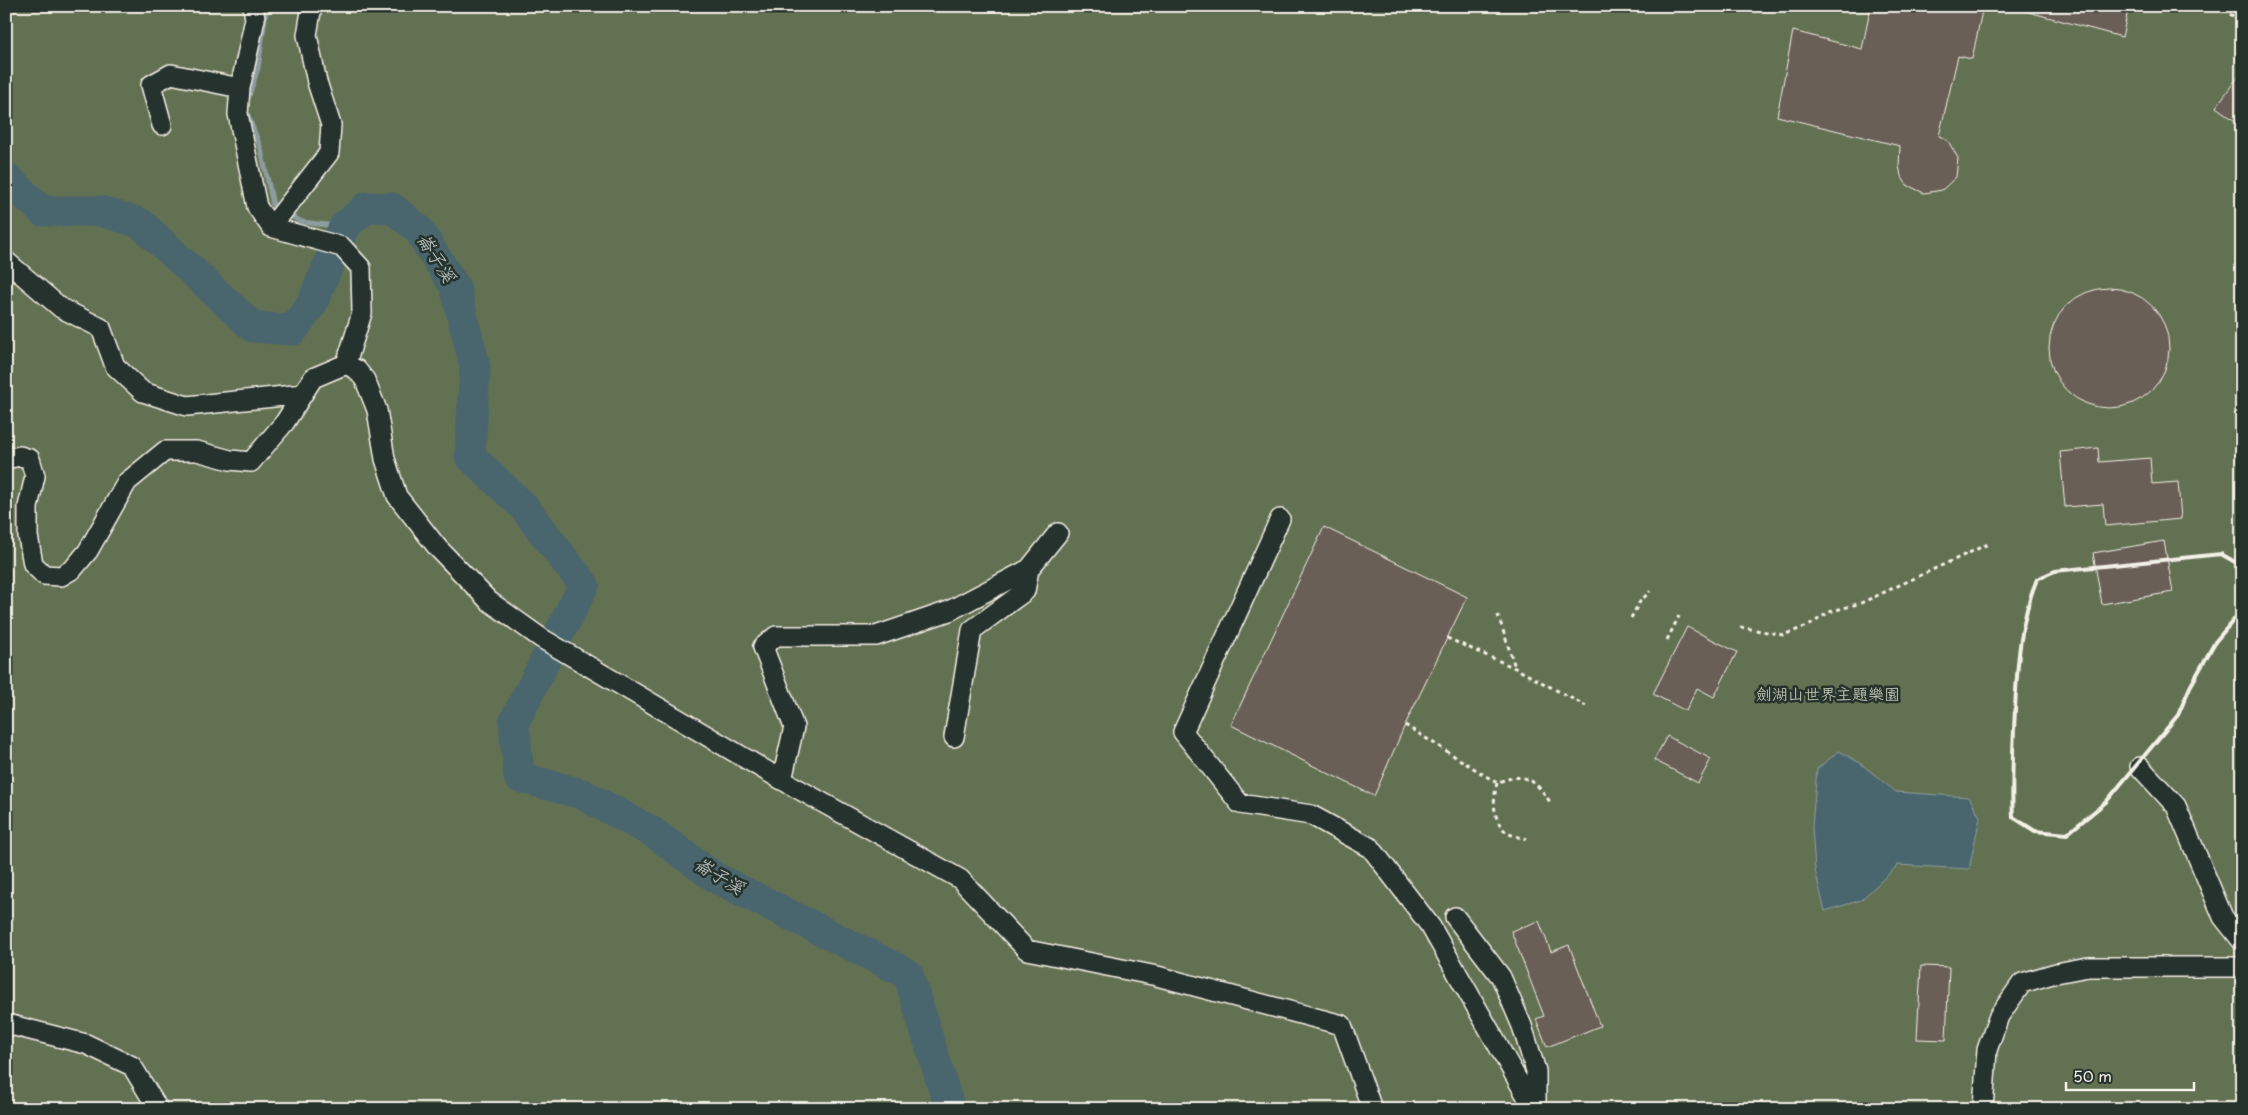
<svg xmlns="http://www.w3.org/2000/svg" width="2248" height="1115" viewBox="0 0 2248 1115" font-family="'Playpen Sans','LXGW WenKai TC',sans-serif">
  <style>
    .green { fill: #647152; stroke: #acb19d }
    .water { fill: #49656e; stroke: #8d9d9f }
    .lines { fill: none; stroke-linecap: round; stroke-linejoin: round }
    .stream { stroke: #8d9d9f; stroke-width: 5 }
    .river { stroke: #49656e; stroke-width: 31 }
    .building { fill: #6b5f57; stroke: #f4f1e8 }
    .minor-casing { stroke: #f4f1e8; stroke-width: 22 }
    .path { stroke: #f4f1e8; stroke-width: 3; stroke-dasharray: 4 4; stroke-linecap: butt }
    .minor { stroke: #26332d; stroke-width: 19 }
    .rail { stroke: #f4f1e8; stroke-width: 4 }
    .labels { text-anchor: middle; stroke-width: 5; stroke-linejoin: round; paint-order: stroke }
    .park-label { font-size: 16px; fill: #babeac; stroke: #26332d }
    .water-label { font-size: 18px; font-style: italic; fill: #b0b9b7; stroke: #26332d }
  </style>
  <rect width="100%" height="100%" fill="#343c35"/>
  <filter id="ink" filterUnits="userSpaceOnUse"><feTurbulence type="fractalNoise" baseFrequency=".02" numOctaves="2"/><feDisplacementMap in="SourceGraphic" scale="10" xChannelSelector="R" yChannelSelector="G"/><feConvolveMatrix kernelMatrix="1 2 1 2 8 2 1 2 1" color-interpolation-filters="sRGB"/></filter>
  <g filter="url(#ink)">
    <!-- green -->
    <path class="green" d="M6,6H2242V1109H6Z"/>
    <!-- water -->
    <path class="water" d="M1839,751L1860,763L1896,792L1969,797L1980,817L1969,869L1898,865L1861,900L1825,911L1815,870L1812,827L1817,769Z"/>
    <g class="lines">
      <!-- stream -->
      <path class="stream" d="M265,6L266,12L258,68L245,108L261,149L273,205L280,210
        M287,214L302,222L344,227"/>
      <!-- river -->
      <path class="river" d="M6,177L42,211H100L140,223L253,327L293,330L312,304L344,227L367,207L392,208L418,229L455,287L475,366L470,456L523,506L584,585L560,632
        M547,657L514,722L519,777L582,794L654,833L716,878L908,974L950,1109"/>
    </g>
    <!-- building -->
    <path class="building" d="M1871,6H1983L1972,59L1958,56L1939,136L1948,141L1958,158L1956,177L1942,190L1924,193L1907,185L1901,176L1899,166L1900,146L1777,116L1793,31L1862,49Z
      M2025,6H2129L2122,37L2025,11Z
      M2242,71V126L2216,107Z
      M2049 348a60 60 0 1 1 120 0a60 60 0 1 1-120 0Z
      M2098,448L2099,462L2150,458L2152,484L2178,482L2181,519L2105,526L2103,504L2065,507L2060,452Z
      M1324,527L1467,597L1405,725L1374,796L1231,725Z
      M2164,541L2173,592L2102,604L2093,553Z
      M1687,627L1737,652L1714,697L1697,688L1686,711L1653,694Z
      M1667,736L1711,759L1698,783L1654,760Z
      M1539,921L1551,952L1569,945L1600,1026L1547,1047L1536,1019L1544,1016L1511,931Z
      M1921,966L1949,967L1946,1040L1917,1039Z"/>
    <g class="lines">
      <defs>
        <path id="minor" d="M253,6L255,19L240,88L238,114L257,207L271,227
          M312,6L307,35L317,82L331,125L329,153L271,227L342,247L361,268L362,313L346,364
          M162,125L151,85L171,74L240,88
          M6,261L61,308L101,328L115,366L143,392L187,406L303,394
          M6,459L20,456L30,459L35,476L28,507V536L33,564L44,575L61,576L73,569L88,551L127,482L165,451H197L230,460L251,462L285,422L313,378L346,364L357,370L365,380L377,410L385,459L397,496L437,547L489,601L541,638L782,780L960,879L1027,950L1157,976L1342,1025L1372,1109
          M1280,519L1183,732L1240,804L1311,815L1371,848L1431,927L1534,1109
          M1029,569L1058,533
          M2140,767L2176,806L2223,917L2242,941
          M782,780L794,727L763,647L776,636H876L949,611L1029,569L1025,591L972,630L954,737
          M1455,917L1501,977L1522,1026L1536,1071V1109
          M11,1025L86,1044L132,1066L158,1109
          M1983,1109L1987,1050L1999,1016L2022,983L2056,973L2088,967H2242"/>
      </defs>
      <!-- minor casing -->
      <use href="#minor" class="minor-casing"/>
      <!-- path -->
      <path class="path" d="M2216,6L2242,21
        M1498,615L1515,667
        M1631,618L1639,603L1650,591
        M1740,627L1783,635L1810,625L1829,612L1861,603L1988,544
        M1447,638L1515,668L1586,706
        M1667,640L1679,616
        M1405,725L1497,783C1523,771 1535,779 1550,802
        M1497,783C1493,800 1492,818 1505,831C1510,836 1521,837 1527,839"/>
      <!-- minor -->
      <use href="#minor" class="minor"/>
      <!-- rail -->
      <path class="rail" d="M2242,566L2221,554L2055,571L2037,579C2020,620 2017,666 2015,710C2013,746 2011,781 2013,817L2035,831L2067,834L2106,802L2178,715L2190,687L2215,642L2242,610"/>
    </g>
  </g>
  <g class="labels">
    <!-- park labels -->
    <g class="park-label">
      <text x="1828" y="700">劍湖山世界主題樂園</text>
    </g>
    <!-- water labels -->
    <g class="water-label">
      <text transform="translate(436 258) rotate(58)" y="6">崙子溪</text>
      <text transform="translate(719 876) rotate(31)" y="6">崙子溪</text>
    </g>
  </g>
  <!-- margin -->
  <rect width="2248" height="1115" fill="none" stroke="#26332d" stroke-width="25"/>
  <rect x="12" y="12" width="2223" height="1090" fill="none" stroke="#f4f1e8" stroke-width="2" filter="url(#ink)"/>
  <!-- scale -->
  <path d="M2066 1082v8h128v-8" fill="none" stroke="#f4f1e8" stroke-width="2.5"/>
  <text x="2073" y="1082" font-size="15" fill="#f4f1e8" stroke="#26332d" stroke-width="4" paint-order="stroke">50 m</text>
</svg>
